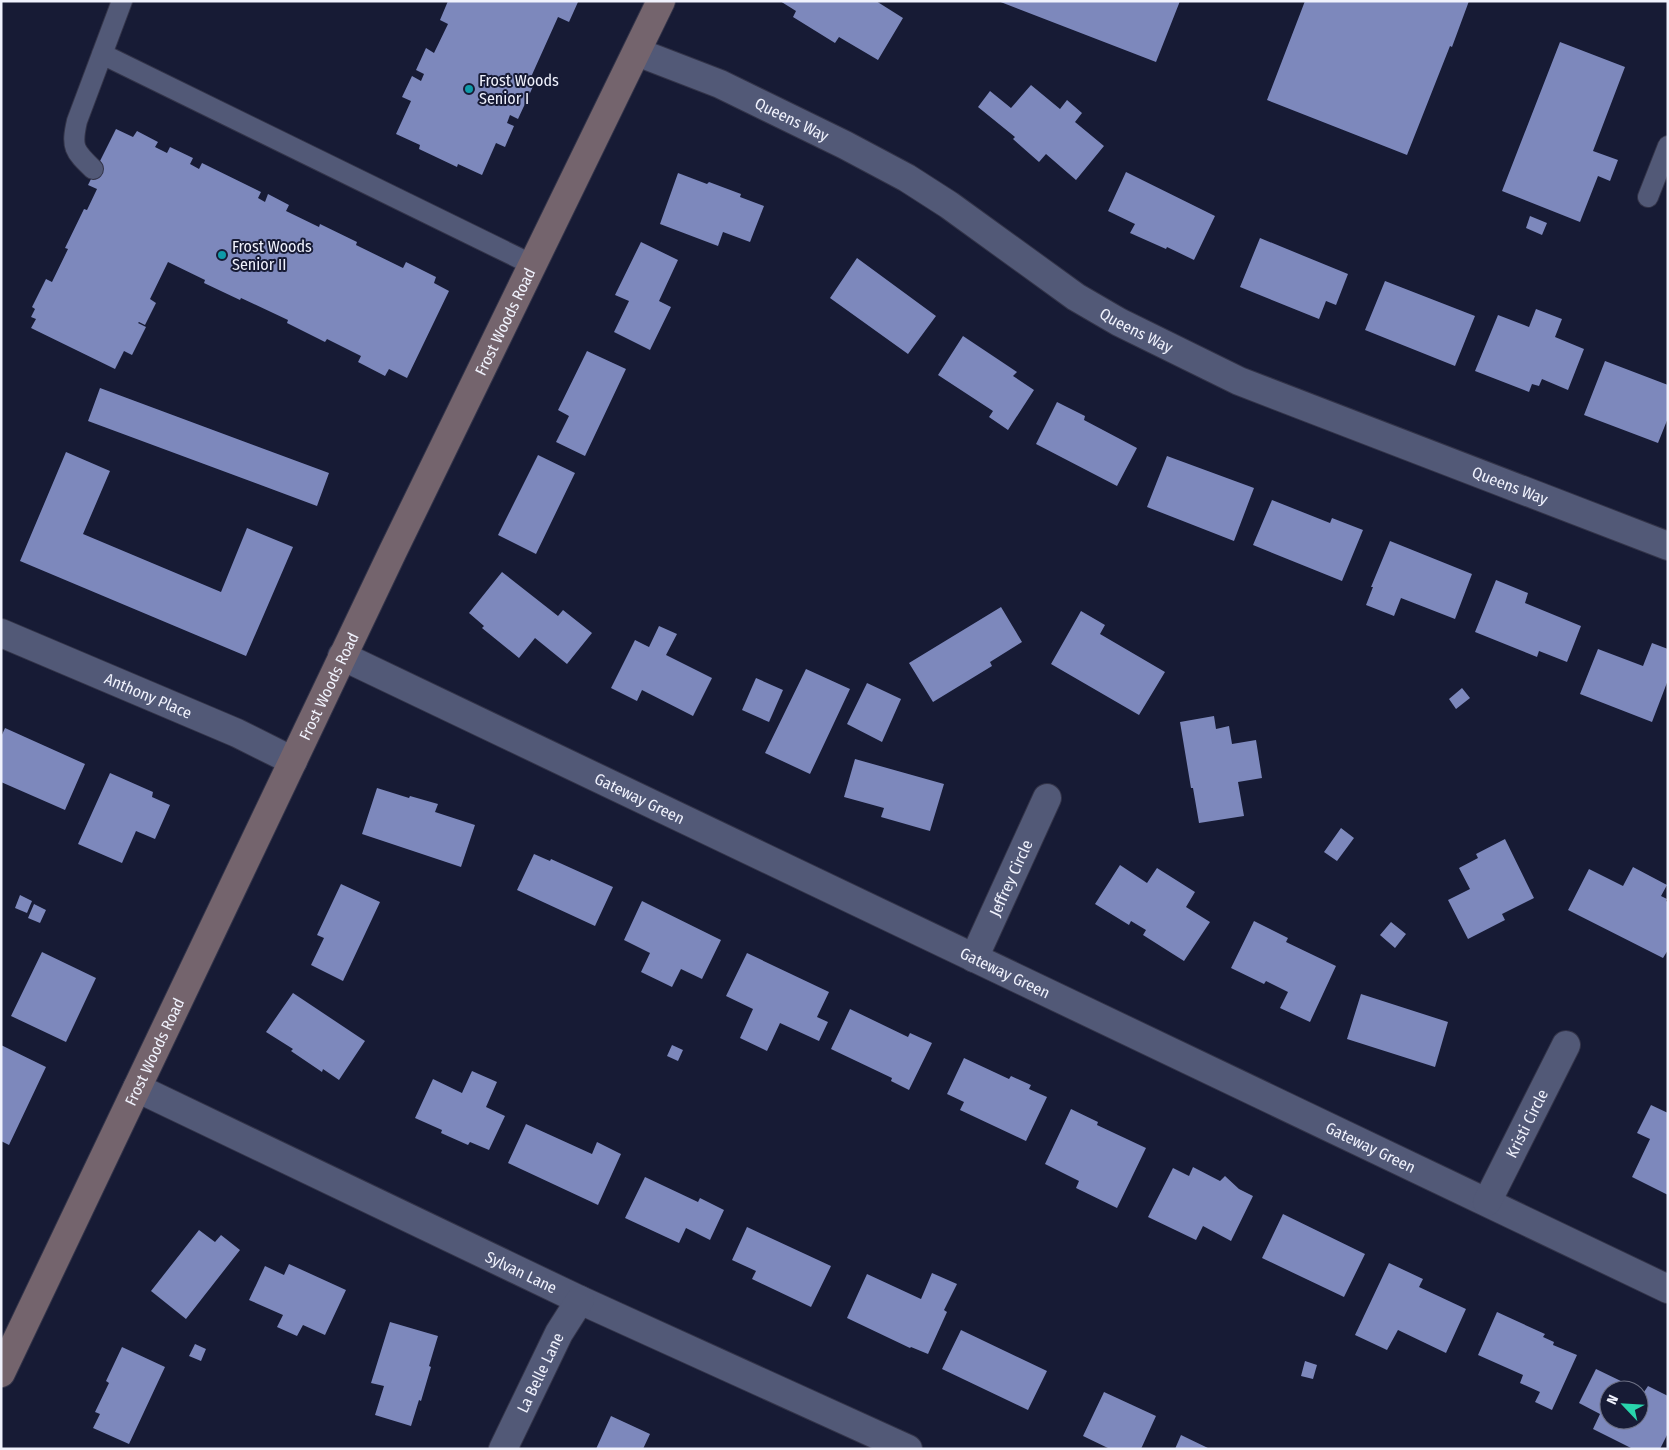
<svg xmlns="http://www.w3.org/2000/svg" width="1669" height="1450" viewBox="0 0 1669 1450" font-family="'Fira Sans Condensed',sans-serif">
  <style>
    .building { fill: #7d88bc }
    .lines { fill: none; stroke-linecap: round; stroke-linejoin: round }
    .lane-casing { stroke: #333449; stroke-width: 22 }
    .street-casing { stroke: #333449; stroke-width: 30 }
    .secondary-casing { stroke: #333449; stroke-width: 30 }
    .lane { stroke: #525977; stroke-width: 20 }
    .street { stroke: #525977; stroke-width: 28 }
    .secondary { stroke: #74646d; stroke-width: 28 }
    .culture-dot { fill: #0f9aa8; stroke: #171b35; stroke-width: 2 }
    .labels { text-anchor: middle; stroke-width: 4; stroke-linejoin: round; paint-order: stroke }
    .poi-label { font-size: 16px; fill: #f0f2fd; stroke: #171b35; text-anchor: start }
    .street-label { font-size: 16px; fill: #f0f2fd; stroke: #171b35 }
  </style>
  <rect width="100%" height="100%" fill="#171b35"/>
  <!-- building -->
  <path class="building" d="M448,1L578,2L569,22L558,17L531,77L536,80L518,119L510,115L507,123L514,126L505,147L496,143L482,175L458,164L457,167L419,149L420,145L396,134L411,101L402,97L412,76L421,81L424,74L416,70L426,48L434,53L448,24L440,20Z
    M780,1H876L903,18L878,60L839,37L835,43L793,17L796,11Z
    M998,1H1180L1156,62Z
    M1305,1H1469L1452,47L1450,46L1407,155L1267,100Z
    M1560,42L1625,67L1593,151L1618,160L1610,181L1598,176L1580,222L1502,191Z
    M1031,85L1060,109L1067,100L1082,113L1075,122L1104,146L1076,180L1046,154L1039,162L1013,139L1015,137L978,107L990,91L1011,108Z
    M116,129L133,137L137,131L158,142L155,147L167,153L170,147L193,158L190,164L199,169L202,163L261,192L258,198L265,202L268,194L289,205L286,211L319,227L320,224L357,242L356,245L403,268L406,262L436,277L434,283L449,291L407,378L389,369L385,376L358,362L361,356L327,339L325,342L287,323L288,320L241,298L240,300L204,283L205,280L168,262L150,299L156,303L145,325L139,322L138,323L146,327L132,355L124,351L115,369L31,328L36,319L31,317L35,309L32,307L46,279L52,282L68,249L65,248L84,209L87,210L97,189L88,185Z
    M1126,172L1215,216L1194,260L1167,247L1166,249L1130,233L1135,224L1108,211Z
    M678,173L707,184L709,182L741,194L740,197L764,206L750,242L723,232L718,246L660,224Z
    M1530,216L1547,223L1542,235L1526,228Z
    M1260,238L1348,274L1336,305L1326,301L1319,319L1240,287Z
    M641,242L678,260L659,301L671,307L650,350L614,332L629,301L615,295Z
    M857,258L936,316L908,354L830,298Z
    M1385,281L1475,316L1455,366L1365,330Z
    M1536,309L1562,319L1555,337L1584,349L1568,390L1542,379L1539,386L1532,384L1529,392L1475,371L1498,315L1529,327Z
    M963,336L1017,372L1013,376L1034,390L1008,430L989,417L993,411L938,375Z
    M587,351L626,369L585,456L556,442L569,416L558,410Z
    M1605,361L1668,385V418L1658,443L1584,415Z
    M100,388L329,473L317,506L88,421Z
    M1057,402L1085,416L1084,420L1137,448L1117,486L1036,444Z
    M66,452L110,471L83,534L221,592L247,528L293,547L246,656L20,561Z
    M538,455L575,473L536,554L498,535Z
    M1167,456L1254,488L1234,541L1147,507Z
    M1272,500L1330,523L1332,518L1363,530L1342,581L1253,545Z
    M1390,541L1472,574L1455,619L1401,598L1394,616L1366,605L1373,587H1371Z
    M502,572L558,616L563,610L592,633L567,664L535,638L519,658L482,628L484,626L469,613Z
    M1496,580L1528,593L1525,603L1581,626L1567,662L1539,651L1537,657L1475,632Z
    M1001,607L1022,642L990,662L992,666L933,702L909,663Z
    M1081,611L1105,625L1100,634L1165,672L1139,715L1051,664Z
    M659,626L677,634L666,655L712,678L693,716L642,690L637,701L611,688L635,640L649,647Z
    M1652,643L1668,649V680L1652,722L1580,694L1598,649L1643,666Z
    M806,669L850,689L810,774L765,753Z
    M756,678L783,690L769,722L742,710Z
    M867,683L901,699L882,742L847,724Z
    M1462,688L1470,698L1456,709L1449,699Z
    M1214,716L1216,729L1229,726L1232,744L1256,740L1262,778L1238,782L1244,816L1199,823L1193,788H1191L1180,722Z
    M5,728L85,764L65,810L1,782V737Z
    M855,759L944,784L930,831L881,817L884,808L844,797Z
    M110,773L153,792L152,797L170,805L155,839L136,831L122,863L78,844Z
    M377,788L409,798L410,796L438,804L435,812L475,825L461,867L362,834Z
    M1341,828L1354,838L1337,861L1324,852Z
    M1505,839L1534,898L1502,914L1505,920L1468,939L1448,900L1470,889L1459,868L1478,858L1476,854Z
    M534,854L550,861L551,859L613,887L595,926L517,890Z
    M1120,865L1147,883L1157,868L1195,892L1186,907L1210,922L1184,961L1143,935L1146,930L1131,921L1129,925L1095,904Z
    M1633,867L1667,885L1661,896L1667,899L1666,901L1668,902V950L1663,958L1568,910L1589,869L1623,886Z
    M341,884L380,902L343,981L311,965L324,938L317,935Z
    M20,895L32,901L27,913L15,908Z
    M642,901L721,940L702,979L681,969L672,987L641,972L650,953L624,940Z
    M34,904L46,910L40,923L28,918Z
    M1254,921L1288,938L1286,942L1336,966L1310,1022L1280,1008L1288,992L1266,981L1264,984L1231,968Z
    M1391,922L1406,934L1395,948L1380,935Z
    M42,952L96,978L66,1042L11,1016Z
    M747,953L829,992L817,1017L828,1022L819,1041L780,1023L767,1051L740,1038L753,1009L726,996Z
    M293,993L365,1041L339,1080L323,1069L322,1072L291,1051L293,1049L266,1032Z
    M1361,994L1448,1022L1435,1067L1347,1039Z
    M850,1009L908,1037L910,1033L932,1043L909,1090L891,1081L892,1078L831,1049Z
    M1,1045L46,1067L9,1145L1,1141Z
    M672,1045L683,1050L678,1061L667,1056Z
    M964,1058L1009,1079L1011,1076L1031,1085L1029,1089L1047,1097L1026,1141L960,1110L964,1102L947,1094Z
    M472,1071L497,1082L486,1107L505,1116L489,1150L470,1142L468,1145L441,1133L442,1130L415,1118L433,1079L462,1093Z
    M1651,1105L1668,1113V1195L1632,1177L1650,1139L1637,1133Z
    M1071,1109L1098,1122L1097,1125L1146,1148L1117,1208L1076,1188L1079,1181L1045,1164Z
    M526,1124L592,1154L597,1142L621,1154L598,1205L508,1163Z
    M1193,1167L1220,1181L1225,1176L1239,1189L1253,1196L1231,1241L1203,1226L1196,1240L1148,1217L1173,1168L1189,1176Z
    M645,1177L698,1202L700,1198L724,1210L710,1240L686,1228L679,1243L625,1218Z
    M1283,1214L1365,1254L1344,1297L1262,1258Z
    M747,1227L831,1266L811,1307L752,1279L756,1271L732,1260Z
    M199,1230L215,1242L221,1235L240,1250L186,1319L151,1291Z
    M1389,1263L1423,1279L1419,1287L1466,1309L1446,1353L1398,1330L1387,1350L1355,1335Z
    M289,1264L346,1290L325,1335L303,1325L297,1336L277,1327L283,1315L249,1300L265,1266L284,1275Z
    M932,1273L957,1284L944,1310L947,1312L928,1354L911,1347L910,1348L847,1318L867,1274L921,1299Z
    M1497,1312L1545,1334L1543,1337L1554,1342L1553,1345L1577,1355L1552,1410L1535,1402L1540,1392L1520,1383L1523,1375L1478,1355Z
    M390,1322L438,1336L429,1366L431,1367L421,1401L419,1400L411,1426L375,1415L384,1386L371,1383Z
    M961,1330L1047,1371L1028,1410L942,1369Z
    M195,1344L206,1349L201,1361L189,1356Z
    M122,1347L165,1367L129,1444L93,1428L100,1414L95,1412L109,1383L106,1381Z
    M1305,1361L1317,1365L1313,1379L1301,1376Z
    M1596,1369L1625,1383L1623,1386L1631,1390H1609V1420H1639V1394L1642,1395L1648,1386L1668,1396V1433L1660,1449H1633L1593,1429L1600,1414L1579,1403Z
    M1104,1392L1156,1416L1141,1449H1110L1083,1436Z
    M611,1416L650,1434L643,1449H596Z
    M1181,1435L1210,1449H1175Z"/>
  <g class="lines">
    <defs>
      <path id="lane" d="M102,54L533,265
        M93,169C74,151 71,147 77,121L122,1
        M1648,197L1668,146"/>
      <g id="street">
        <path id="s1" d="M637,52L720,84L845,145L907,178L949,205L1076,297L1119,322L1239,381L1668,546"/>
        <path id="s2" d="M1,633L237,733L293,761"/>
        <path id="s3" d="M342,656L1668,1289"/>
        <path id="s4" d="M974,958L1047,798"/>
        <path id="s5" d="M137,1088L580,1300L908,1449"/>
        <path id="s6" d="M1487,1202L1566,1045"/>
        <path id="s7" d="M503,1449L559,1333L580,1300"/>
      </g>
      <g id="secondary">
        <path id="s8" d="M1,1373L393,551L661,1"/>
      </g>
    </defs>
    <!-- lane casing -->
    <use href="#lane" class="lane-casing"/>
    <!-- street casing -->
    <use href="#street" class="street-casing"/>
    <!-- secondary casing -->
    <use href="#secondary" class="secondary-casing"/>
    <!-- lane -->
    <use href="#lane" class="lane"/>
    <!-- street -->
    <use href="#street" class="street"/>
    <!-- secondary -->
    <use href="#secondary" class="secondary"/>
  </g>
  <!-- markers -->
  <g class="culture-dot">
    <circle cx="469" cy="89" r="5"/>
    <circle cx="222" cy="255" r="5"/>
  </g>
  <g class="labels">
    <!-- poi labels -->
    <g class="poi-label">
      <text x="479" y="86">Frost Woods<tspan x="479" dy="18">Senior I</tspan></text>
      <text x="232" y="252">Frost Woods<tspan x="232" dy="18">Senior II</tspan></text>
    </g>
    <!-- street labels -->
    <g class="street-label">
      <text dy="6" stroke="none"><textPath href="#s1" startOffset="169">Queens Way</textPath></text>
      <text dy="6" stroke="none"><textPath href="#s8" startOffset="1166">Frost Woods Road</textPath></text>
      <text dy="6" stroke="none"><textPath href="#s1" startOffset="574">Queens Way</textPath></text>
      <text dy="6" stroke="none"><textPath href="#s1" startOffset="979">Queens Way</textPath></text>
      <text dy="6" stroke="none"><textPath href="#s8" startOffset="761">Frost Woods Road</textPath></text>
      <text dy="6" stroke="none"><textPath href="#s2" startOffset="160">Anthony Place</textPath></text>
      <text dy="6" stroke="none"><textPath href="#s3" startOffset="330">Gateway Green</textPath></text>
      <text dy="6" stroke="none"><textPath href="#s4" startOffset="88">Jeffrey Circle</textPath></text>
      <text dy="6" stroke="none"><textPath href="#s3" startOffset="735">Gateway Green</textPath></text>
      <text dy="6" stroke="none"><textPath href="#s8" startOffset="356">Frost Woods Road</textPath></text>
      <text dy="6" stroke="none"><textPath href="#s6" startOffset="88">Kristi Circle</textPath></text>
      <text dy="6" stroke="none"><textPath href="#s3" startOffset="1140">Gateway Green</textPath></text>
      <text dy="6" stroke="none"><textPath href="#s5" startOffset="426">Sylvan Lane</textPath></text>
      <text dy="6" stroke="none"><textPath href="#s7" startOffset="85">La Belle Lane</textPath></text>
    </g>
  </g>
  <!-- border -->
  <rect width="1669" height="1450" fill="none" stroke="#f0f2fd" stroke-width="5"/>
  <!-- north arrow -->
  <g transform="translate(1624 1405) rotate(295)"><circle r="24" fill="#171b35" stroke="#6e7185"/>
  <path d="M0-4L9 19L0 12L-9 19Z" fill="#29d5ad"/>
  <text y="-8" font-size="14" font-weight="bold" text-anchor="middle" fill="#f0f2fd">N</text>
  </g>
</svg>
